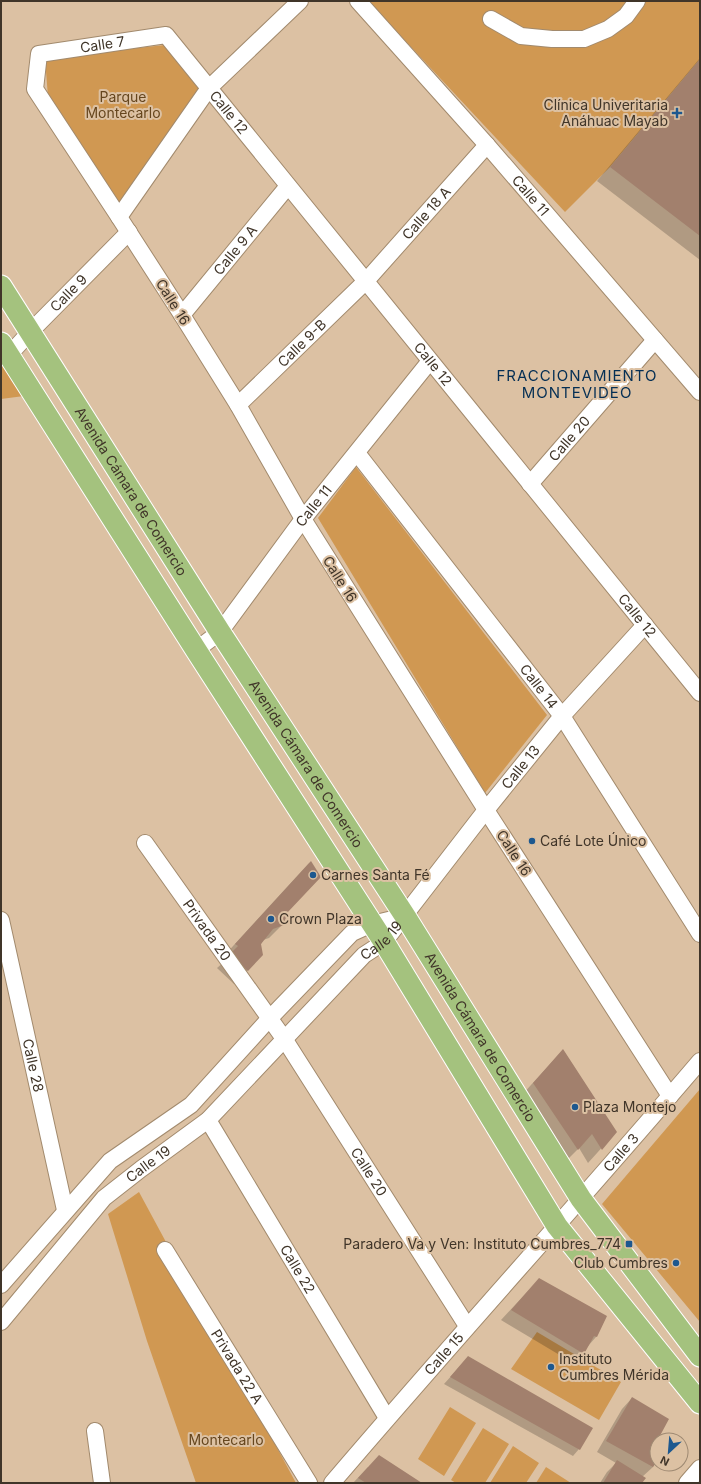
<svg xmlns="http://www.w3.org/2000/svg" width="701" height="1484" viewBox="0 0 701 1484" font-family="Inter,sans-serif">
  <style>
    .green { fill: #d09852 }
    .shadow { fill: #0003 }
    .building { fill: #a2806d }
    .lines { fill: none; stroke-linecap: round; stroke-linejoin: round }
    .minor-casing { stroke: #a28a6d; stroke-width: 18 }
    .major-casing { stroke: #fff; stroke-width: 23 }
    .minor { stroke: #fff; stroke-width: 16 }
    .major { stroke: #a4c27e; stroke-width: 21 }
    .poi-dot { fill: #1d588f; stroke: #dcc1a3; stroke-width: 1.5 }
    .labels { text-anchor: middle; stroke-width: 4; stroke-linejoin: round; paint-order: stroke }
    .street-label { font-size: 14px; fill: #403529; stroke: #dcc1a3 }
    .park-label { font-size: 14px; fill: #66461e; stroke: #dcc1a3 }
    .poi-label { font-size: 14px; fill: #403529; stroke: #dcc1a3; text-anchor: start }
    .neighbourhood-label { font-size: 15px; letter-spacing: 1px; fill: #052f54; stroke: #dcc1a3 }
  </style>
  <rect width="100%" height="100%" fill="#dcc1a3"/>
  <!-- green -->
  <path class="green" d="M368,1H700V59L610,167L565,212Z
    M165,45L204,87L121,205L48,97L45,58Z
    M1,362L24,396L1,399Z
    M356,467L547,715L485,793L318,518Z
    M700,1089V1322L602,1204Z
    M139,1192L296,1483H196L147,1341L108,1214Z
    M537,1332L621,1382L599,1420L511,1369Z
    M450,1407L476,1423L444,1476L418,1459Z
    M483,1428L509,1444L485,1483H456L451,1480Z
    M513,1446L539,1463L526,1483H490Z
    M546,1467L571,1483H536Z"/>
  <!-- shadow -->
  <path class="shadow" d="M700,58V260L597,181Z
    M310,862L286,913L283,924L269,938L263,940L248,970L234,984L217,968L225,961L222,958Z
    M563,1050L616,1132L588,1163L579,1148L564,1163L520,1097Z
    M529,1290L606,1317L596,1337L573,1363L501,1320Z
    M462,1364L579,1449L573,1456L444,1384Z
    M632,1398L654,1446L657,1448V1459L653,1467L642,1477L641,1483H600L607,1472L616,1463L597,1452L622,1409Z
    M368,1467L420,1483H353Z"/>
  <!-- building -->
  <path class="building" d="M700,59V236L610,167Z
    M311,861L321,877L287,913L284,925L273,929L261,944L263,955L248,971L230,954L238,946L235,944Z
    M563,1049L617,1132L602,1150L592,1134L578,1150L533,1083Z
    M539,1278L607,1316L597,1337L594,1336L584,1354L511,1310Z
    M468,1356L593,1428L580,1450L450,1377Z
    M632,1397L669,1419L655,1445L657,1447V1461L653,1467L606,1441Z
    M379,1455L422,1483H366L358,1478Z
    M617,1460L646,1478L642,1483H603Z"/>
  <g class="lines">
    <defs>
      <g id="minor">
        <path id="s1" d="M358,1L487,145L700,392"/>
        <path d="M491,19L521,36L552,39H584L608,29L626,16L637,1"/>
        <path d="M119,217L209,88L300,1"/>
        <path id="s2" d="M182,315L288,186"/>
        <path id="s3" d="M9,355L30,332L129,232"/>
        <path id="s4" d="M238,405L366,281L487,145"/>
        <path id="s5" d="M357,453L562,716L700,934"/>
        <path id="s6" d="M530,484L655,340"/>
        <path id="s7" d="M196,650L220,632L303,519L430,361"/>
        <path id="s8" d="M145,843L285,1040L467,1326"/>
        <path id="s9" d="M1,920L65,1210"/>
        <path id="s10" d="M670,1096L486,810L303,519L238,405L182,315L119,217L35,89L39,54L166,35L700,693"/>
        <path id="s11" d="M208,1120L387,1418"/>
        <path id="s12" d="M165,1250L309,1483"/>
        <path d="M1,1285L110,1161L191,1105L269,1019L352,933L372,924L405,916"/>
        <path id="s13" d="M1,1322L104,1198L141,1169L208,1120L364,955L384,942L486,810L562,716L645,625"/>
        <path d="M95,1431L102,1483"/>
        <path id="s14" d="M332,1483C453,1341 579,1203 700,1061"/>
        <path d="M687,1483L700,1468"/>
      </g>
      <g id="major">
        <path id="s15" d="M1,286L220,632L405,916L581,1199L700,1356"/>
        <path d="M1,343L196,650L384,942L557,1226L700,1403"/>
      </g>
    </defs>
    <!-- minor casing -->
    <use href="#minor" class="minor-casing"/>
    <!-- major casing -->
    <use href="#major" class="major-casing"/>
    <!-- minor -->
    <use href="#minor" class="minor"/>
    <!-- major -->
    <use href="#major" class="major"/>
  </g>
  <!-- markers -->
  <g class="poi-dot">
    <path d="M675 107h4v4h4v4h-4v4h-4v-4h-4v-4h4z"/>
    <circle cx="532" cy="841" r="4"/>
    <circle cx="313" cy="875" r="4"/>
    <circle cx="271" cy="919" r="4"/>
    <circle cx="575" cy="1107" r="4"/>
    <rect x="625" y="1240" width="8" height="8" rx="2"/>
    <circle cx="676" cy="1263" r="4"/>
    <circle cx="551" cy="1367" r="4"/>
  </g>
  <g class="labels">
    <!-- street labels -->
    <g class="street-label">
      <text dy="5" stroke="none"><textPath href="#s10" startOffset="1290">Calle 7</textPath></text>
      <text dy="5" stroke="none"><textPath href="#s10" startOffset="1454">Calle 12</textPath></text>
      <text dy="5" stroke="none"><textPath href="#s1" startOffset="260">Calle 11</textPath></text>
      <text dy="5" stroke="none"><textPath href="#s4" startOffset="269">Calle 18 A</textPath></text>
      <text dy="5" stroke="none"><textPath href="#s2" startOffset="84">Calle 9 A</textPath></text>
      <text dy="5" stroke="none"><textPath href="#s3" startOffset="86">Calle 9</textPath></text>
      <text transform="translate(173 302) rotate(58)" y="5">Calle 16</text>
      <text dy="5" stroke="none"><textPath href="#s4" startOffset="89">Calle 9-B</textPath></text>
      <text dy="5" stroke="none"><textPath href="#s10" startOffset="1778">Calle 12</textPath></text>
      <text dy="5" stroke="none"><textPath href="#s6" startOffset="60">Calle 20</textPath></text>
      <text dy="5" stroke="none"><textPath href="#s15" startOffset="243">Avenida Cámara de Comercio</textPath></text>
      <text dy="5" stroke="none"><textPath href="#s7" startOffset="187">Calle 11</textPath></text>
      <text transform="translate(340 579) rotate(58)" y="5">Calle 16</text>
      <text dy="5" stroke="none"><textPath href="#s10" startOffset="2102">Calle 12</textPath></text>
      <text dy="5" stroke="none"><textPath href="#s5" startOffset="296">Calle 14</textPath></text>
      <text dy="5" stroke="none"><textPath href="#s15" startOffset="567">Avenida Cámara de Comercio</textPath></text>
      <text dy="5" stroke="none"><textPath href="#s13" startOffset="764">Calle 13</textPath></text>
      <text transform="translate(514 853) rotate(57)" y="5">Calle 16</text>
      <text dy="5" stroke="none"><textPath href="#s8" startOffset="107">Privada 20</textPath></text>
      <text dy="5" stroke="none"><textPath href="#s13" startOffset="541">Calle 19</textPath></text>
      <text dy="5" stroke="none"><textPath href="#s15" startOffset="891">Avenida Cámara de Comercio</textPath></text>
      <text dy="5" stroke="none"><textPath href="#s9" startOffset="149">Calle 28</textPath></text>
      <text dy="5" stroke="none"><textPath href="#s14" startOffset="439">Calle 3</textPath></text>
      <text dy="5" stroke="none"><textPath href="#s13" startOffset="217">Calle 19</textPath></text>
      <text dy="5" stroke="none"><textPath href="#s8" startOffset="398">Calle 20</textPath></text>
      <text dy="5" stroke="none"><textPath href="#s11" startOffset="174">Calle 22</textPath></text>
      <text dy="5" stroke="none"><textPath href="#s14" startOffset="171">Calle 15</textPath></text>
      <text dy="5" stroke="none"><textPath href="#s12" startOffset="137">Privada 22 A</textPath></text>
    </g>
    <!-- park labels -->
    <g class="park-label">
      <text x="123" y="102">Parque<tspan x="123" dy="16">Montecarlo</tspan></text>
      <text x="226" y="1445">Montecarlo</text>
    </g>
    <!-- poi labels -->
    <g class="poi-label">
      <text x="668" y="110" text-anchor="end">Clínica Univeritaria<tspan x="668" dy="16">Anáhuac Mayab</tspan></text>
      <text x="540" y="846">Café Lote Único</text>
      <text x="321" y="880">Carnes Santa Fé</text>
      <text x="279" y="924">Crown Plaza</text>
      <text x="583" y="1112">Plaza Montejo</text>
      <text x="621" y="1249" text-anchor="end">Paradero Va y Ven: Instituto Cumbres_774</text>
      <text x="668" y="1268" text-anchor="end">Club Cumbres</text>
      <text x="559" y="1364">Instituto<tspan x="559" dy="16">Cumbres Mérida</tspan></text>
    </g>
    <!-- neighbourhood labels -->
    <g class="neighbourhood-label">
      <text x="577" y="381">FRACCIONAMIENTO<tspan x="577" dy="17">MONTEVIDEO</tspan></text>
    </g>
  </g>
  <!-- border -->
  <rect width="701" height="1484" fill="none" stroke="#403529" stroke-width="4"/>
  <!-- north arrow -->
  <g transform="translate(669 1452) rotate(206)"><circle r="19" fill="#dcc1a3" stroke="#9e8972"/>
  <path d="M0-3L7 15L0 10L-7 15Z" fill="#1d588f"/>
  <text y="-6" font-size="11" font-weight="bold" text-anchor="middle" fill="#403529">N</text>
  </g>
</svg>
